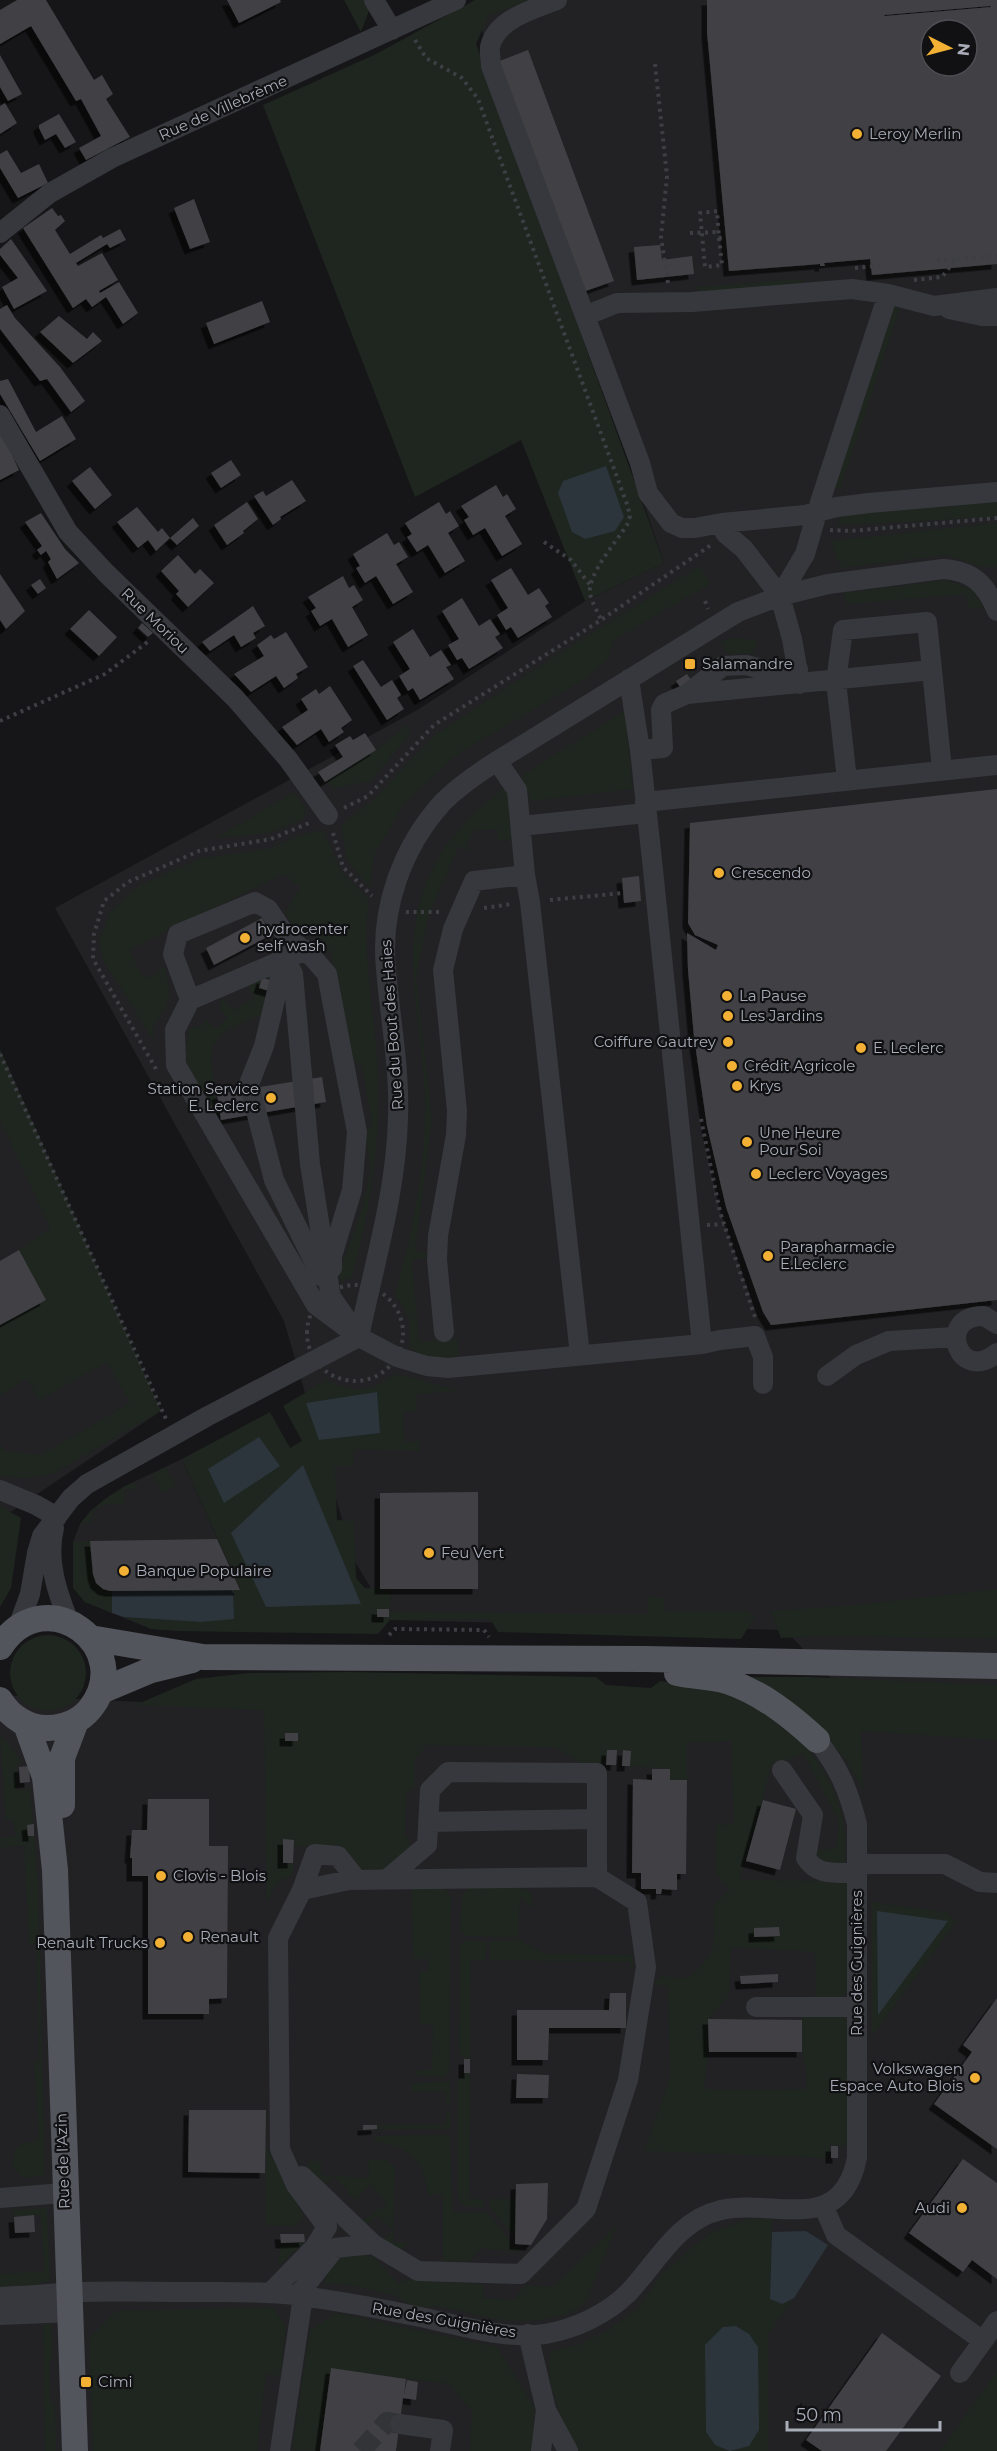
<svg xmlns="http://www.w3.org/2000/svg" width="997" height="2451" viewBox="0 0 997 2451" font-family="Montserrat,sans-serif">
  <style>
    .built { fill: #222225; fill-rule: evenodd }
    .green { fill: #1e261f }
    .water { fill: #2c353c }
    .building { fill: #404145; fill-rule: evenodd; filter: url(#shadow) }
    .lines { fill: none; stroke-linecap: round; stroke-linejoin: round }
    .minor-tunnel { stroke: #333438; stroke-width: 20; stroke-dasharray: 20 10; stroke-linecap: butt }
    .path { stroke: #3d3f44; stroke-width: 4; stroke-dasharray: 3 4.5; stroke-linecap: butt }
    .minor { stroke: #37383d; stroke-width: 20 }
    .major { stroke: #53555c; stroke-width: 26 }
    .poi-dot { fill: #f2b134; stroke: #111113; stroke-width: 2 }
    .labels { text-anchor: middle; stroke-width: 4.5; stroke-linejoin: round; paint-order: stroke }
    .street-label { font-size: 15px; fill: #a8adb8; stroke: #111113 }
    .poi-label { font-size: 15px; fill: #a8adb8; stroke: #111113; text-anchor: start }
  </style>
  <defs>
    <filter id="shadow"><feDropShadow dx="-5.5" dy="5.5" stdDeviation="0" flood-color="#0009"/></filter>
  </defs>
  <rect width="100%" height="100%" fill="#161618"/>
  <!-- built -->
  <path class="built" d="M514,0H997V2451H0V1695L279,1709H860L785,1630L390,1620L354,1560L284,1321L55,908L419,709L585,601L664,563L477,16ZM931,30H967V66H931Z
    M0,1066L161,1411L0,1519Z
    M182,1459L259,1632L151,1629L85,1602L73,1588V1542L80,1524L91,1510L123,1487Z"/>
  <!-- green -->
  <path class="green" d="M344,0H373L361,32Z
    M475,0H529L488,16L476,44L664,563L585,601L521,440L415,497L263,105L376,54Z
    M804,279L800,285L702,294L696,287Z
    M891,304L900,308L841,487L828,491Z
    M997,499V517L837,525L842,515Z
    M997,523V567H981L946,555L841,568L830,541Z
    M700,566L710,584L615,639L607,660L582,681L456,755L404,804L374,855L370,888L347,860L341,825L373,800L436,734L576,643Z
    M946,580L973,590L984,607L968,608L966,594L847,604L844,593Z
    M734,638L757,640L753,653L729,655L720,641Z
    M625,711L630,757L632,789L531,801L521,776Z
    M407,725L410,734L372,780L334,788L325,782L376,750Z
    M507,786L514,839L498,840L497,829L476,830L465,845L476,853L459,846L428,917L416,977L432,1120L415,1250L426,1253L427,1258L412,1260L419,1342L458,1339L459,1358C440,1359 425,1359 410,1348V1320L395,1293C412,1233 425,1171 425,1109C425,1060 414,1012 413,963C412,883 444,833 507,786Z
    M294,792L306,808L303,819L269,833L216,838Z
    M323,830L341,872L369,900C362,950 372,996 376,1046C383,1123 373,1203 352,1277L342,1282L337,1272C350,1250 367,1197 370,1171C372,1148 359,1146 372,1122L362,1066L350,1059L331,953L324,941L313,934L303,933L295,928L285,913L300,887L283,874L129,950L143,977L147,975L148,978L159,973L158,969L164,967C174,1000 169,1001 152,1029L155,1043L104,961L99,943L110,912L140,885L203,858L268,849L307,833Z
    M272,974V981L262,978L259,988L269,991L265,1016L256,1017L225,1031L213,1045L211,1061L221,1131L189,1074L185,1060L189,1028L201,1026L205,1020L216,1028L227,1018L220,1008L222,999L233,1010L255,998L245,982Z
    M0,1049L161,1411L52,1474L26,1478L0,1476V1444L5,1451L41,1455L130,1403L107,1362L39,1400L27,1379L0,1395V1325L19,1250L50,1228L0,1120Z
    M397,1374L460,1391L416,1394L417,1411L403,1412L404,1442L421,1441L419,1451L353,1449V1466H335L337,1520L354,1521L356,1578L365,1588L391,1589L390,1612L648,1614V1596L664,1598L665,1611H746L755,1616L741,1639L498,1632L490,1619L390,1620L378,1634L178,1631L151,1629L124,1617L201,1622L234,1618L233,1590L240,1589L182,1459L270,1412L290,1448L302,1441L283,1406L326,1380C359,1395 367,1392 397,1374Z
    M166,1467L176,1486L162,1493L152,1474Z
    M135,1482L139,1489H124V1504C109,1504 92,1503 91,1522L80,1524C95,1505 113,1491 135,1482Z
    M0,1506L21,1518L11,1588L0,1607Z
    M90,1541C91,1560 88,1587 112,1591V1613L85,1602L73,1588V1542Z
    M997,1589V1639L827,1636L781,1638L770,1611L856,1605Z
    M10 1673a38 38 0 1 1 76 0a38 38 0 1 1-76 0Z
    M348,1672L596,1677L606,1685L651,1688L660,1681C680,1684 704,1685 723,1692C782,1712 833,1762 844,1825C846,1838 845,1853 846,1866L823,1863L816,1855L817,1850L836,1848L839,1821L803,1753L771,1767L740,1880L848,1881V1991L843,1997H816L815,1952L731,1947L729,1995L708,2020L709,2052L704,2085L709,2090L806,2089L807,2075L802,2052V2015L845,2016L848,2025L847,2145H830L829,2158L644,2151L670,2078L668,1986L653,1984L660,1976L688,1978C720,1951 714,1944 714,1905L730,1890L716,1874V1825L734,1824L731,1741L687,1743V1780H670V1769L630,1766V1751L607,1750L606,1765L581,1763L555,1747L427,1745L415,1759V1788L406,1791L405,1833L411,1846C399,1869 388,1871 363,1872L340,1849L294,1846L293,1840L284,1839L283,1862L293,1863V1875L278,1882L267,1902L264,1710L135,1705L196,1679L249,1673Z
    M736,1677H808L997,1685V1740L861,1731L863,1790L848,1763L823,1734Z
    M0,1734L23,1762L17,1763V1790L30,1789L38,1882L45,2175L27,2178L20,2176L12,2164C16,2143 19,2144 39,2140L34,2063L39,2062L36,1943L29,1944L24,1845L0,1848V1838L16,1836L13,1820L6,1821Z
    M412,1888H444L451,1896L449,2071L444,2077L418,2076L416,2071L432,2069L433,2025L420,2024L419,1971H429L428,1959H413Z
    M469,1888H522L530,1891L534,1909L520,1897L518,1937L466,1936L460,1930L462,1895Z
    M872,1902L945,1912L957,1921L872,2036Z
    M519,1940L546,1954L633,1955V1967L630,1970V1962L490,1960V1941Z
    M465,1941H486L485,1960H471L470,2059H464L459,2052L460,1946Z
    M464,2073H470L469,2199H484V2207H465L458,2197V2081Z
    M450,2082V2105H446V2091H411V2083Z
    M447,2110H450L451,2129H377V2125H446Z
    M450,2135L452,2208L456,2213H488L519,2252L481,2248L466,2266L443,2265V2194L428,2195C423,2158 410,2147 375,2142V2136Z
    M266,2146L304,2216L295,2226L266,2225Z
    M368,2160H386L395,2167L393,2242L409,2243L402,2249H392L383,2242L393,2229L378,2216L364,2225L361,2222L387,2203L370,2184L355,2200L334,2176L324,2186L306,2167L309,2161H321V2175L369,2178Z
    M489,2199H516V2239L491,2208Z
    M47,2208L50,2282H39V2289L0,2291V2274L44,2271L41,2215L14,2217L13,2210Z
    M748,2219H772L770,2299L782,2304L794,2298L768,2335V2451H578C563,2426 543,2379 551,2351L578,2345L607,2331L637,2309L662,2274L708,2234Z
    M617,2225L585,2303L570,2313L543,2320L520,2321L496,2319L437,2306L416,2308L394,2295L349,2285L325,2283L329,2263L339,2255L356,2253L374,2257L399,2284L401,2281L432,2277L483,2285L484,2298L514,2300L525,2285L553,2287Z
    M305,2242L278,2266L281,2243Z
    M273,2307L286,2326L280,2376L266,2374L257,2451H93L89,2339L116,2311Z
    M336,2313L497,2347L535,2408L532,2451H470L472,2411L449,2384L331,2369L320,2451L292,2450L310,2330Z
    M43,2324H51L53,2357L49,2362L50,2398L55,2406L56,2451H45Z
    M997,2371V2451H940L989,2382Z"/>
  <!-- water -->
  <path class="water" d="M606,466L624,517L615,531L585,539L572,532L558,493L563,481Z
    M377,1392L380,1433L319,1440L306,1403Z
    M259,1437L280,1466L224,1503L208,1469Z
    M303,1465L361,1604L266,1607L231,1533Z
    M233,1590L234,1619L201,1622L124,1617L112,1613V1591Z
    M877,1911L948,1921L878,2015Z
    M806,2231L828,2245L794,2298L782,2304L770,2299L772,2232Z
    M736,2326L749,2334L758,2347L759,2430L749,2446L730,2451L715,2445L706,2432L705,2345L723,2327Z"/>
  <!-- building -->
  <path class="building" d="M17,0H46L94,80L102,75L113,94L106,99L130,137L86,160L79,148L101,136L81,99L76,101L31,26L0,44V10Z
    M227,0H280L281,2L239,23Z
    M707,0H997V264L872,275L870,259L824,263L825,266H820V264L729,271L707,32ZM990,6L991,7L885,16L884,15ZM931,30H967V66H931Z
    M528,50L614,281L583,292L497,62Z
    M0,55L22,94L8,101L0,87Z
    M5,103L17,123L0,134V106Z
    M59,114L76,142L65,148L56,134L45,140L39,128V125Z
    M7,150L21,173L39,164L48,183L18,198L0,168V154Z
    M194,199L210,242L190,249L174,208Z
    M52,208L58,216L61,215L65,221L55,230L70,254L101,235L103,238L120,229L126,240L110,248L107,244L76,263L78,266L102,253L118,280L99,291L100,293L119,282L138,313L123,324L106,297L92,307L86,299L73,308L23,228Z
    M11,239L47,291L14,309L2,287L18,278L0,255V249Z
    M660,245L662,260L692,256L694,274L637,280L634,247Z
    M262,301L270,322L214,344L206,323Z
    M7,305L15,318L60,367L85,401L71,412L47,379L40,381L0,329V309Z
    M59,316L87,339L93,332L102,341L73,363L40,332Z
    M8,379L36,432L62,416L76,439L40,461L0,394V381Z
    M0,429L19,470L0,480Z
    M231,460L241,475L221,488L211,473Z
    M90,467L112,495L95,509L72,481Z
    M292,480L306,501L280,517L281,519L273,525L254,496L263,491L266,496Z
    M496,485L503,497L507,494L516,509L505,516L522,544L502,556L485,528L473,535L464,520L469,517L461,506Z
    M247,502L258,519L243,531L244,533L227,545L214,525Z
    M439,502L446,514L450,511L459,526L448,533L465,561L445,573L428,545L417,552L407,537L412,534L405,523Z
    M137,507L158,532L162,528L170,538L156,551L148,540L138,548L117,522Z
    M41,513L65,549L79,563L57,579L48,562L51,559L46,551L41,555L37,550L42,546L25,522Z
    M193,518L199,526L177,545L170,538Z
    M387,533L394,545L399,542L408,557L396,564L413,592L393,604L376,576L365,583L356,568L360,566L353,554Z
    M178,555L195,574L200,569L214,583L188,607L176,594L179,591L161,571Z
    M511,568L528,595L539,588L549,603L545,606L552,617L518,638L511,627L506,630L497,615L508,608L491,580Z
    M0,574L25,611L6,629L0,620Z
    M343,576L349,588L354,585L363,600L352,607L368,635L348,647L332,619L320,626L311,611L316,608L308,597Z
    M40,579L46,588L38,594L31,585Z
    M462,598L479,626L490,619L500,634L495,637L503,648L469,669L462,658L457,660L448,645L459,639L442,611Z
    M253,606L265,626L253,633L256,638L241,647L234,635L210,651L202,642Z
    M89,610L117,637L99,656L70,629Z
    M142,623L153,633L148,637L138,628Z
    M413,629L430,657L441,650L451,665L446,667L454,679L420,700L413,688L408,691L399,676L410,669L393,642Z
    M286,632L308,667L296,674L298,678L284,688L276,676L251,692L234,674L264,656L257,645L271,635L274,639Z
    M363,660L381,687L392,680L401,695L397,698L404,709L387,720L353,666Z
    M687,674L691,680L680,687L676,681Z
    M330,686L352,720L341,728L344,732L329,742L321,729L297,745L282,727L308,710L301,699L316,689L319,694Z
    M365,733L376,750L325,782L318,772L343,757L335,745L350,736L353,740Z
    M997,789V1300L771,1325L763,1312L726,1207L707,1126L694,1037L688,970L687,933L716,950L718,945L695,935L688,923L690,823Z
    M639,876L641,901L624,903L622,878Z
    M262,918L271,935L214,965L206,948Z
    M262,978L283,983L280,994L259,988Z
    M322,1077L326,1102L221,1120L217,1094Z
    M19,1250L46,1300L0,1325V1261Z
    M478,1492V1589H380V1493Z
    M217,1539L240,1590L110,1591L103,1589L96,1583L93,1574L90,1541Z
    M377,1609H389V1617H377Z
    M285,1733H298V1741H285Z
    M607,1750H617L616,1765H606Z
    M623,1750L631,1751L630,1766H622Z
    M29,1766L30,1782L20,1783L19,1767Z
    M652,1769H670V1780H687L686,1874H677V1890L662,1889L661,1894H656V1889H641V1873H632L633,1779L652,1780Z
    M148,1799H209V1846H228L227,1998L209,1999V2014H148V1876H132V1858H130L132,1830H147Z
    M763,1800L796,1809L780,1870L746,1861Z
    M34,1824V1836H28L27,1825Z
    M283,1839L294,1840L293,1863H283Z
    M779,1927L780,1936L754,1937V1928Z
    M778,1974V1982L741,1984L740,1976Z
    M610,1993H626V2028H549L548,2060H517V2010H609Z
    M997,1998V2149L934,2104L972,2052L963,2045Z
    M708,2019L802,2020V2052H709Z
    M464,2059H470V2073H464Z
    M517,2074L549,2075L548,2098H516Z
    M189,2110H266L265,2173L188,2172Z
    M363,2125H377V2129L363,2130Z
    M831,2146H838V2158H831Z
    M963,2159L997,2183V2279L972,2260L963,2272L909,2233Z
    M548,2183L547,2219L531,2245L515,2244L516,2184Z
    M34,2215L35,2232L15,2233L14,2217Z
    M280,2234H304L305,2242L281,2243Z
    M882,2333L941,2376L886,2451H822L806,2440Z
    M331,2368L406,2379L404,2395L407,2380L418,2382L416,2400L403,2398L396,2451H320Z"/>
  <g class="lines">
    <!-- minor-tunnel -->
    <path class="minor-tunnel" d="M361,2451L387,2422L400,2424"/>
    <!-- path -->
    <path class="path" d="M415,40L426,58L462,78L478,99L628,507L630,516L627,525C616,542 587,575 590,594C592,603 598,612 601,620
      M655,64L667,176L661,237L668,283
      M690,233L719,232
      M719,238L722,265L705,267L700,213L717,211L719,238L726,236
      M937,261L955,259
      M855,268L884,265
      M914,280L942,277L956,259L997,256
      M830,530L851,531L997,518
      M544,542L571,560L590,585
      M705,601L708,609
      M0,721L105,674L149,641
      M344,808L368,796L434,725L601,620L711,545
      M333,833L343,867L372,896
      M550,900L623,893
      M484,908L512,904
      M406,912H441
      M0,1054L166,1419
      M156,1069L93,959L94,934L104,901L128,882L199,851L271,839L309,823
      M701,1119L720,1212L755,1317
      M707,1225L724,1224
      M307 1333a48 48 0 1 1 96 0a48 48 0 1 1-96 0Z
      M389,1635L395,1629L484,1630L489,1637"/>
    <!-- minor -->
    <path class="minor" d="M374,0L392,30
      M557,0C534,9 496,19 490,47C489,52 491,60 491,66L585,316
      M0,233L50,193L112,158L456,0
      M888,294L934,306L997,298
      M949,309L982,316H997
      M0,415L68,532L106,573L235,698L288,759L328,815
      M722,523L805,515L837,507L869,503L997,492
      M780,596L805,554L821,499L888,294L852,289L692,302L617,303L585,316L640,463L648,493L671,523L682,528H695L722,523L725,533L744,549L780,596L792,639L800,684
      M687,694L723,666L746,665L777,673L798,669
      M640,750L663,748L661,710L664,704L687,694L932,670L942,770
      M847,780L836,681L843,630L927,622L932,670
      M645,802L997,765
      M521,826L646,813
      M525,875L530,902L580,1355
      M289,940L264,1046L249,1084L274,1180L321,1276
      M285,959L306,950L327,974L357,1132L352,1190L332,1256V1268
      M190,1000L173,954L178,934L255,902L268,909L289,940L299,946
      M997,1324L984,1316C935,1315 958,1385 997,1353
      M444,1332L437,1260L438,1236L456,1135L457,1111L443,970L453,929L474,881L525,875L517,790L497,761
      M359,1337L331,1297L330,1292L310,1164L293,974L285,959L190,1000L175,1030L176,1065L316,1305L359,1337L397,1357L427,1366L448,1368L702,1344L652,860L640,750L629,679
      M359,1337C374,1264 396,1194 398,1118C400,1068 390,1019 386,969C380,909 402,847 443,802C459,786 478,773 497,761L738,612L780,596L828,584L943,569C974,571 986,585 997,611
      M702,1344L720,1340L755,1336L763,1357V1384
      M827,1376L856,1355L889,1341L956,1337
      M0,1490L36,1505L57,1517
      M54,1528C46,1560 57,1592 69,1622
      M18,1627L30,1594L37,1553L42,1536L71,1498L87,1484L208,1416L359,1337
      M782,1770L813,1815L806,1858C818,1877 836,1872 856,1873
      M428,1822L597,1819
      M857,1864H945L980,1882L997,1883
      M387,1879L427,1845L430,1790L448,1772L597,1773V1877
      M302,1890L315,1854L338,1856L357,1880
      M756,2007H857
      M302,2176L373,2244
      M0,2198L64,2193
      M824,2207L836,2235L983,2341L960,2373
      M270,2293L314,2248L327,2227L296,2185L280,2149L278,1938L302,1890L349,1880L597,1877L637,1902L646,1967L628,2080L586,2209L521,2274L418,2271L373,2244L335,2248L298,2295
      M0,2297C28,2296 56,2293 84,2292C120,2291 156,2292 192,2292C226,2292 262,2291 296,2295C338,2301 379,2308 420,2317C460,2325 505,2340 545,2334C575,2329 607,2314 628,2293C657,2263 677,2220 721,2210C775,2198 841,2237 857,2158V1824C848,1789 839,1768 817,1740
      M0,2315L70,2312
      M528,2334L546,2410L568,2451
      M983,2341L997,2321
      M400,2424L443,2430L440,2451
      M280,2451L303,2296
      M541,2451L546,2410"/>
    <!-- major -->
    <path class="major" d="M90,1638L203,1657L646,1659L997,1666
      M0,1647C46,1577 138,1649 90,1709C80,1721 65,1727 49,1728C29,1729 10,1717 0,1700
      M677,1673C693,1677 711,1676 727,1681C762,1693 790,1715 817,1740
      M101,1691L151,1670L192,1660
      M26,1724L45,1777L55,1870L75,2451
      M62,1805V1758L76,1721"/>
  </g>
  <!-- markers -->
  <g class="poi-dot">
    <circle cx="857" cy="134" r="6"/>
    <rect x="684" y="658" width="12" height="12" rx="3"/>
    <circle cx="719" cy="873" r="6"/>
    <circle cx="245" cy="938" r="6"/>
    <circle cx="727" cy="996" r="6"/>
    <circle cx="728" cy="1016" r="6"/>
    <circle cx="728" cy="1042" r="6"/>
    <circle cx="861" cy="1048" r="6"/>
    <circle cx="732" cy="1066" r="6"/>
    <circle cx="737" cy="1086" r="6"/>
    <circle cx="271" cy="1098" r="6"/>
    <circle cx="747" cy="1142" r="6"/>
    <circle cx="756" cy="1174" r="6"/>
    <circle cx="768" cy="1256" r="6"/>
    <circle cx="429" cy="1553" r="6"/>
    <circle cx="124" cy="1571" r="6"/>
    <circle cx="161" cy="1876" r="6"/>
    <circle cx="188" cy="1937" r="6"/>
    <circle cx="160" cy="1943" r="6"/>
    <circle cx="975" cy="2078" r="6"/>
    <circle cx="962" cy="2208" r="6"/>
    <rect x="80" y="2376" width="12" height="12" rx="3"/>
  </g>
  <g class="labels">
    <!-- street labels -->
    <g class="street-label">
      <text transform="translate(223 108) rotate(-24)" y="5">Rue de Villebrème</text>
      <text transform="translate(155 621) rotate(44)" y="5">Rue Moriou</text>
      <text transform="translate(392 1025) rotate(-94)" y="5">Rue du Bout des Haies</text>
      <text transform="translate(857 1963) rotate(-90)" y="5">Rue des Guignières</text>
      <text transform="translate(63 2161) rotate(-92)" y="5">Rue de l'Azin</text>
      <text transform="translate(444 2320) rotate(10)" y="5">Rue des Guignières</text>
    </g>
    <!-- poi labels -->
    <g class="poi-label">
      <text x="869" y="139">Leroy Merlin</text>
      <text x="702" y="669">Salamandre</text>
      <text x="731" y="878">Crescendo</text>
      <text x="257" y="934">hydrocenter<tspan x="257" dy="17">self wash</tspan></text>
      <text x="739" y="1001">La Pause</text>
      <text x="740" y="1021">Les Jardins</text>
      <text x="716" y="1047" text-anchor="end">Coiffure Gautrey</text>
      <text x="873" y="1053">E. Leclerc</text>
      <text x="744" y="1071">Crédit Agricole</text>
      <text x="749" y="1091">Krys</text>
      <text x="259" y="1094" text-anchor="end">Station Service<tspan x="259" dy="17">E. Leclerc</tspan></text>
      <text x="759" y="1138">Une Heure<tspan x="759" dy="17">Pour Soi</tspan></text>
      <text x="768" y="1179">Leclerc Voyages</text>
      <text x="780" y="1252">Parapharmacie<tspan x="780" dy="17">E.Leclerc</tspan></text>
      <text x="441" y="1558">Feu Vert</text>
      <text x="136" y="1576">Banque Populaire</text>
      <text x="173" y="1881">Clovis - Blois</text>
      <text x="200" y="1942">Renault</text>
      <text x="148" y="1948" text-anchor="end">Renault Trucks</text>
      <text x="963" y="2074" text-anchor="end">Volkswagen<tspan x="963" dy="17">Espace Auto Blois</tspan></text>
      <text x="950" y="2213" text-anchor="end">Audi</text>
      <text x="98" y="2387">Cimi</text>
    </g>
  </g>
  <!-- north arrow -->
  <g transform="translate(949 48) rotate(96)"><circle r="28" fill="#111113" stroke="#4d4f55" stroke-width="1.5"/>
  <path d="M0-4.5L10 22L0 15L-10 22Z" fill="#f2b134"/>
  <text y="-9" font-size="16" font-weight="bold" text-anchor="middle" fill="#a8adb8">N</text>
  </g>
  <!-- scale -->
  <path d="M787 2421v9h153v-9" fill="none" stroke="#a8adb8" stroke-width="3"/>
  <text x="796" y="2421" font-size="18" fill="#a8adb8" stroke="#111113" stroke-width="4.5" paint-order="stroke">50 m</text>
</svg>
